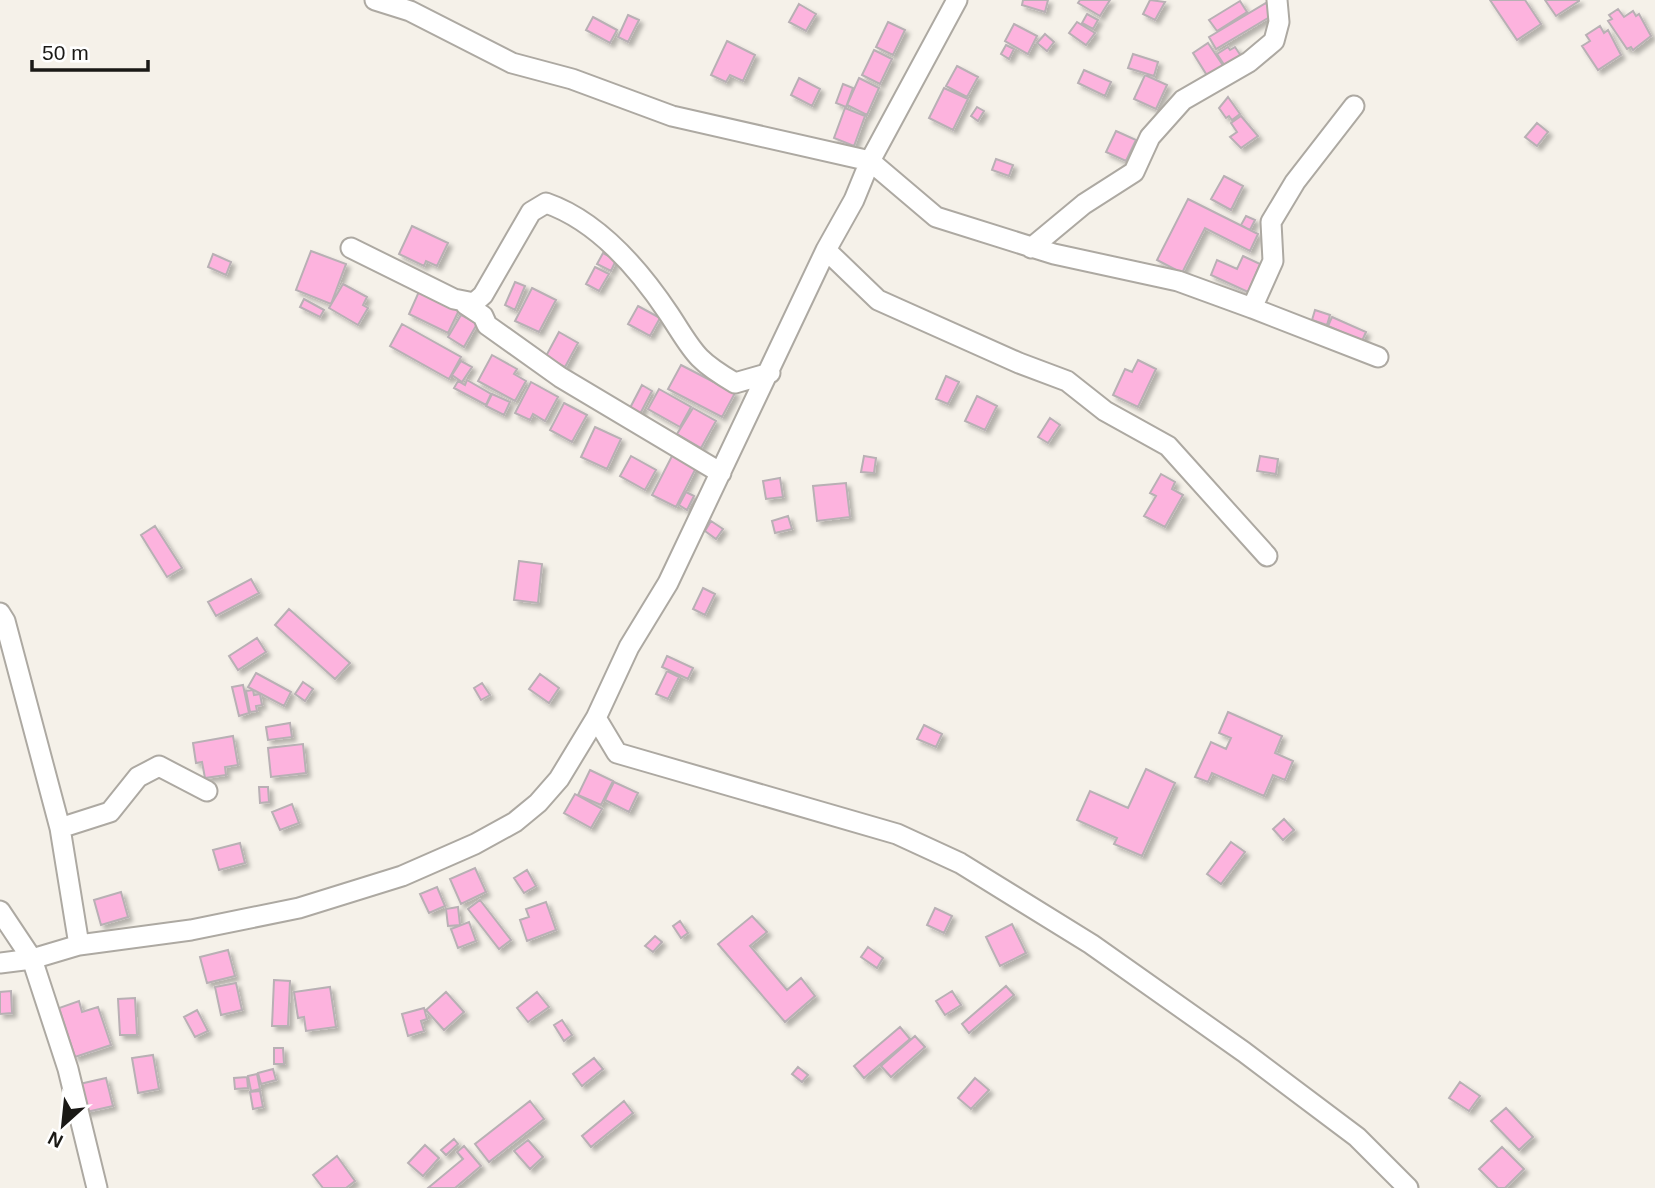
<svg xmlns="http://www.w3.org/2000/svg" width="1655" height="1188" viewBox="0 0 1655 1188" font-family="Helvetica,sans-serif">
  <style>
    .building { fill: #fdb3de; stroke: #b8b0b4; stroke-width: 2; filter: url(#shadow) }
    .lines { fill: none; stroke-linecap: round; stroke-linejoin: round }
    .minor-casing { stroke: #ada9a2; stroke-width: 23 }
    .minor { stroke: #fff; stroke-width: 19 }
  </style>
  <defs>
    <filter id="shadow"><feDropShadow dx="4" dy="4" stdDeviation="2" flood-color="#0004"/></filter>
  </defs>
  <rect width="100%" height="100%" fill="#f5f1e9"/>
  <!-- building -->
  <path class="building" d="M1023,0H1048L1045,12L1022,5Z
    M1080,0H1110L1100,16L1078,3Z
    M1150,0L1165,2L1155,20L1143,14Z
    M1490,0H1525L1541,24L1517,40Z
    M1545,0H1579V1L1556,16Z
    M1240,1L1247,12L1217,31L1209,20Z
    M1266,3L1273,15L1216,49L1209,37Z
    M799,4L816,14L806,31L789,22Z
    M1618,9L1624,17L1633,11L1636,16L1639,14L1651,36L1633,50L1631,47L1627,49L1608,21L1612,19L1609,15Z
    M1087,14L1098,20L1093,29L1082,23Z
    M628,15L639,20L628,42L618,37Z
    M593,17L617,30L610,43L586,30Z
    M888,22L905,30L893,55L876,47Z
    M1077,22L1095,33L1086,45L1069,33Z
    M1014,24L1037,36L1028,54L1005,41Z
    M1600,26L1604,33L1608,30L1621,55L1598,70L1582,46L1590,41L1586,35Z
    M1045,34L1054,42L1047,51L1037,43Z
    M727,41L755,55L743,81L730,75L726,82L711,75Z
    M1208,43L1224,67L1208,77L1193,53Z
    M1006,45L1014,49L1009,59L1001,54Z
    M1228,47L1230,50L1235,47L1241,56L1225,66L1217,54Z
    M874,50L892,59L880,84L862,75Z
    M1133,54L1158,62L1154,76L1128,68Z
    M957,66L978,77L967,97L946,86Z
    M1084,70L1111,82L1105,96L1078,83Z
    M1145,75L1167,85L1156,109L1134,99Z
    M799,78L820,89L812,106L791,95Z
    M859,78L879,88L867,115L847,105Z
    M843,84L853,88L846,107L836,103Z
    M944,88L968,99L953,130L929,118Z
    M1228,97L1240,114L1232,120L1229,116L1226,118L1219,108Z
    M977,107L984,111L978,121L971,116Z
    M845,108L865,116L854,146L834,138Z
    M1241,116L1258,136L1241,148L1230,137L1237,132L1231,123Z
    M1537,123L1548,132L1537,146L1525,137Z
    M1116,131L1136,140L1126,161L1106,152Z
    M996,159L1013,165L1009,176L992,170Z
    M1224,176L1243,186L1231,210L1211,199Z
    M1188,199L1258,234L1250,251L1205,228L1182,273L1157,260Z
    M1246,216L1255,220L1250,230L1241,225Z
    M412,226L448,243L437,266L426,261L424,266L399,254Z
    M311,251L346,264L331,304L296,290Z
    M603,253L616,260L611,271L597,264Z
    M213,254L231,262L226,275L208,267Z
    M1243,256L1260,264L1248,292L1211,275L1217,260L1237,269Z
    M595,267L609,274L599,291L586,284Z
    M515,282L525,286L515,310L505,305Z
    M343,284L367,297L363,305L368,308L358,325L329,308Z
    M421,287L461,306L448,333L409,314Z
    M532,288L556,300L539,332L515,321Z
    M304,299L324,310L320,317L300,307Z
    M638,306L660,318L650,336L628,324Z
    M1315,310L1330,315L1327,325L1312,320Z
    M461,315L477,324L464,347L448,337Z
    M1332,317L1366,332L1362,341L1328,326Z
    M402,324L461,357L449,379L390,346Z
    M559,332L578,343L565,367L546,356Z
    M492,355L517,369L514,374L526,381L515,401L478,381Z
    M1138,360L1156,369L1138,407L1113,395L1125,369L1132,372Z
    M461,361L472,367L462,382L452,375Z
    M681,365L735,393L722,417L668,389Z
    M946,376L959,382L948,404L936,399Z
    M467,380L491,394L486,405L454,388L458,381L465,385Z
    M531,382L558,397L545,421L533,414L530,420L515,413Z
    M642,385L652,391L640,414L630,408Z
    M659,389L691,407L680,427L648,409Z
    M492,394L510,402L504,415L486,406Z
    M977,396L997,406L985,430L965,421Z
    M564,403L587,415L572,442L550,430Z
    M693,408L716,421L701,448L677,434Z
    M1050,418L1060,425L1048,443L1038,437Z
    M595,427L621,439L607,469L581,457Z
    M673,454L697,466L676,507L652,495Z
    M631,456L656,470L645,490L620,476Z
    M864,456L876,458L874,473L861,472Z
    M1260,456L1278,459L1276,474L1257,471Z
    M1161,474L1175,482L1172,489L1183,495L1165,527L1144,516L1156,496L1150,493Z
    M780,478L783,497L766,499L763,481Z
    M846,483L850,517L817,521L813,486Z
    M686,492L694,496L687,510L679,505Z
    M788,516L792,529L775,533L772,521Z
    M711,521L723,529L716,539L705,531Z
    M155,526L182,568L167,577L141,535Z
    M519,561L542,564L538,603L514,600Z
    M251,579L259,593L216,616L208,602Z
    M703,588L715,594L705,615L693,609Z
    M289,609L350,663L335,679L275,625Z
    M257,638L266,652L238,670L229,656Z
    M667,656L693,668L688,679L662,667Z
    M667,671L679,677L668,699L656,694Z
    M256,673L291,692L284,706L248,687Z
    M540,674L559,688L549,703L529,689Z
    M303,682L313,689L305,701L295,694Z
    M482,683L490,695L481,700L474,688Z
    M243,685L249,713L239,716L232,687Z
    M253,690L254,695L260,694L262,705L256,706L257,711L250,712L246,691Z
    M1228,712L1282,736L1275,753L1293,761L1285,780L1273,775L1264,796L1212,773L1208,782L1195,777L1211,742L1226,749L1231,738L1219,733Z
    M290,723L292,737L268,740L266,727Z
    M924,725L942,734L936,747L917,739Z
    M233,736L238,765L225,767L226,775L205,778L202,762L196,763L193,743Z
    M303,744L306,773L271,777L268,748Z
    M1146,769L1175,783L1142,856L1114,844L1117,838L1077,820L1090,791L1128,808Z
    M590,770L613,781L601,805L578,795Z
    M614,782L638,793L629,812L605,800Z
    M259,787H268L269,802L260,803Z
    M575,794L602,809L591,828L564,813Z
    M292,804L299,823L280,830L272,812Z
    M1284,819L1294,830L1283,840L1273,829Z
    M1231,842L1245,852L1221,884L1207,874Z
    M240,843L245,863L219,870L213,850Z
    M475,868L486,892L461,904L450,879Z
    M527,870L536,886L524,893L514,878Z
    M437,887L445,906L429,913L420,894Z
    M121,892L128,917L101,925L94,900Z
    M480,900L511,940L499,949L468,909Z
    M546,902L556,930L527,941L520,920L529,917L526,909Z
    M458,907L460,925L448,926L446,909Z
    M935,908L952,916L944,933L927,925Z
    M752,916L767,932L750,946L787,990L801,978L815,996L785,1022L718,944Z
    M680,921L688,933L681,938L673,926Z
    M469,922L476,941L458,948L451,929Z
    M1012,924L1026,953L1000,966L986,937Z
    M655,936L662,942L653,952L645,946Z
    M868,947L883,958L877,968L861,957Z
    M228,950L235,976L207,983L200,957Z
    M274,980L290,981L288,1026H272Z
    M236,983L242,1010L221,1015L215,987Z
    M1006,986L1014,995L969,1033L962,1024Z
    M330,987L336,1027L306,1031L304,1017L298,1018L294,992Z
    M11,991L12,1013L0,1014V992Z
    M952,991L961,1005L945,1015L936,1001Z
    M446,992L464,1012L444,1030L426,1010Z
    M537,992L549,1007L528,1022L517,1008Z
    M135,998L137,1035H120L118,999Z
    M79,1001L82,1012L98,1007L111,1045L75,1057L59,1008Z
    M424,1008L427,1019L421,1021L424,1031L408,1036L402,1014Z
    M197,1010L208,1031L195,1037L184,1017Z
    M562,1020L572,1035L564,1041L554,1025Z
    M900,1027L910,1039L864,1078L854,1066Z
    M915,1036L925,1047L891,1077L881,1066Z
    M274,1048H283L284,1064H274Z
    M153,1055L159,1089L138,1093L132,1058Z
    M594,1058L603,1069L582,1086L573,1074Z
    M798,1067L808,1075L802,1082L792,1074Z
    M273,1069L276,1080L261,1084L258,1073Z
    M257,1074L260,1089L251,1091L248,1076Z
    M247,1077L248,1088L235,1089L234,1078Z
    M106,1078L113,1106L82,1113L75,1085Z
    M975,1078L989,1090L971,1109L958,1098Z
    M1460,1082L1480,1096L1469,1111L1449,1098Z
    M260,1091L263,1107L253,1109L250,1092Z
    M530,1101L544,1119L489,1162L475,1144Z
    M624,1101L633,1113L591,1147L582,1136Z
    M1506,1108L1533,1137L1519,1150L1491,1121Z
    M454,1139L458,1144L446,1155L441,1150Z
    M528,1140L543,1157L530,1169L514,1151Z
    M425,1145L439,1158L423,1176L408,1163Z
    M464,1146L481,1166L455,1188H428L463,1159L457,1152Z
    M1502,1147L1524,1169L1505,1188H1498L1479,1169Z
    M337,1156L355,1181L346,1188H323L313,1175Z"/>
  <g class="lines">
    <defs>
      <path id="minor" d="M375,0L410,11L512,63L572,79L672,116L870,161L936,217L1054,254L1178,281L1252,308L1273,261L1271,222L1295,182L1354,106
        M351,248L454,299L474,303L483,295L531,212L546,203C598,221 639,269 669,314C694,352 694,359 735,383L770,373
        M1031,248L1084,204L1134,172L1150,137L1183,100L1249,62L1274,41L1279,22L1277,0
        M826,250L878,300L1019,363L1067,381L1105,411L1168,446L1267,556
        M465,304L483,316L487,325L560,377L721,473
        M1252,308L1378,357
        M0,613L5,621L60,828L79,945
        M596,718L617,753L897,834L960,863L1091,944L1244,1052L1357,1137L1408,1188
        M60,828L110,812L138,777L159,766L207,791
        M0,911L32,959L68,1069L97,1188
        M0,963L32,959L79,945L191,930L299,908L402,876L475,844L515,822L538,803L559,779L596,718L629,647L668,583L826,250L854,200L870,161L957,0"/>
    </defs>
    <!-- minor casing -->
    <use href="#minor" class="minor-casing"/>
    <!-- minor -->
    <use href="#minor" class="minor"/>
  </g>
  <!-- north arrow -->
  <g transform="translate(63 1125) rotate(207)" stroke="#ffffff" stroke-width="5" paint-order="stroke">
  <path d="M0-5L12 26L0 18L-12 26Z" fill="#1a1916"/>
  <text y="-10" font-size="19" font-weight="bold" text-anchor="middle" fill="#1a1916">N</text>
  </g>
  <!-- scale -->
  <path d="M32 60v10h116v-10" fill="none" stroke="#1a1916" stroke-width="3.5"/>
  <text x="42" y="60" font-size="21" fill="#1a1916" stroke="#ffffff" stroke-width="5" paint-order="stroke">50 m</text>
</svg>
